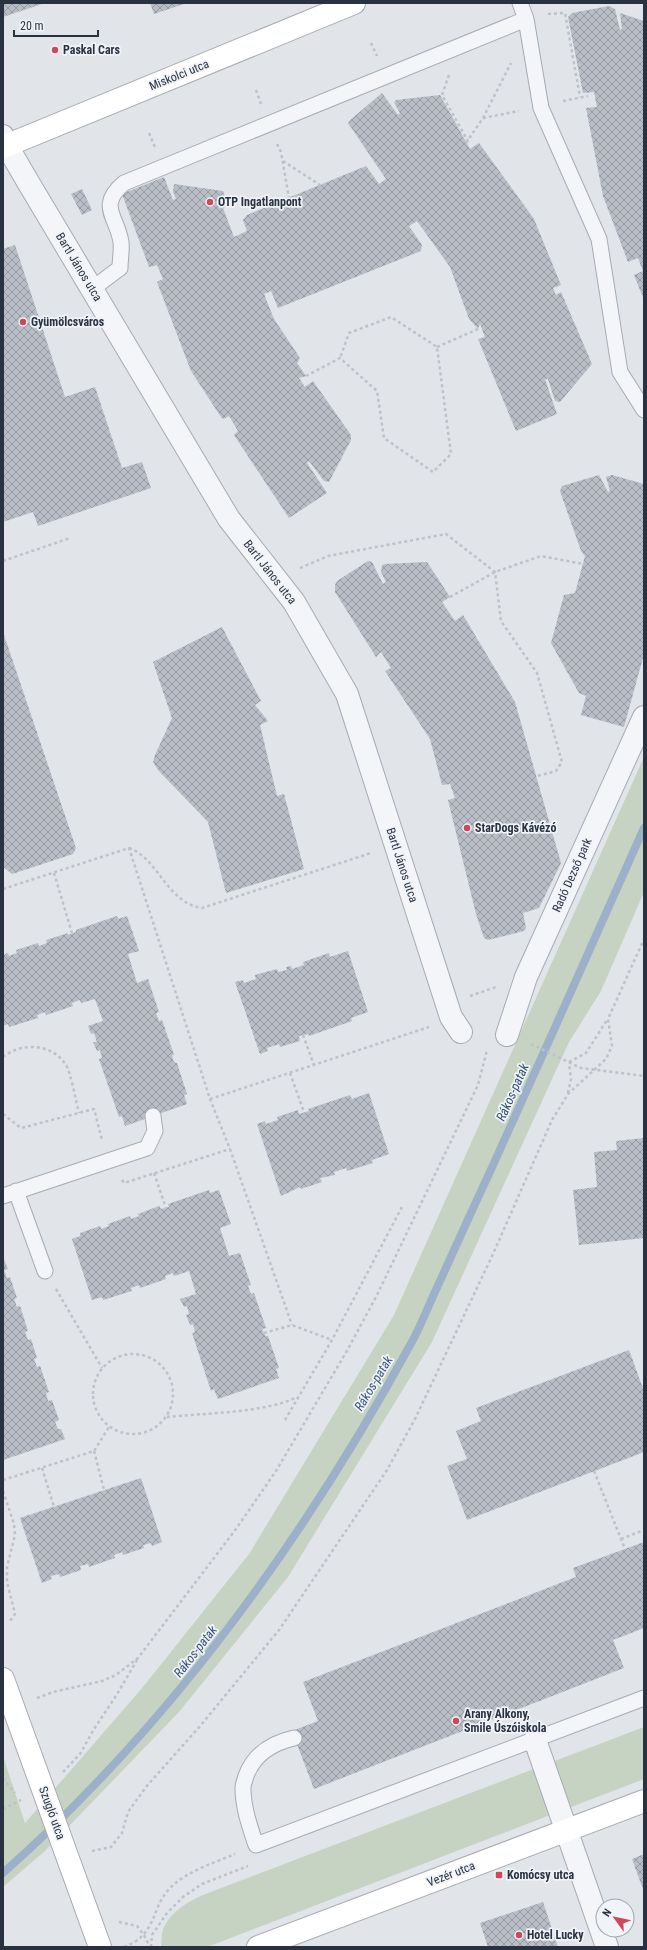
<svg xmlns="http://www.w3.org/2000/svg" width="647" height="1950" viewBox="0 0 647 1950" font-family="'Roboto Condensed',sans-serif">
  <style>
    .grass { fill: #c6d3c2 }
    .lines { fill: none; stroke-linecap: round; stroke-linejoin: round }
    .stream { stroke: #9cb1c9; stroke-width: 8 }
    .building { fill: url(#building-cross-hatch) }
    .lane-casing { stroke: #a6abb3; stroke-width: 17 }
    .street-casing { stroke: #a6abb3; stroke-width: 24 }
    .secondary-casing { stroke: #a6abb3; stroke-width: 24 }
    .path { stroke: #bec2c8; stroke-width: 2.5; stroke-dasharray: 3 3; stroke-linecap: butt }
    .lane { stroke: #f3f5f8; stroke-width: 15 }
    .street { stroke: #f3f5f8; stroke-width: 22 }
    .secondary { stroke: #fff; stroke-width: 22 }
    .poi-dot { fill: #cc485a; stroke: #f0f3f7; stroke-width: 1.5 }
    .labels { text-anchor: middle; stroke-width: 3.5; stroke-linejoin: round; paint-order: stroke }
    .poi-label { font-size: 12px; font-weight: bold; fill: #293241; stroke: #f0f3f7; text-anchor: start }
    .street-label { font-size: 12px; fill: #293241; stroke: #f0f3f7 }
    .water-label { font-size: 13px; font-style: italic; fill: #345074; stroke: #f0f3f7 }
  </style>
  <defs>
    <pattern id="building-cross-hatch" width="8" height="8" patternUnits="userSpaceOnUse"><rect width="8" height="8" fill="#b8bdc6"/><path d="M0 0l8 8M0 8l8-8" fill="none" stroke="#969aa2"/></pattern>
  </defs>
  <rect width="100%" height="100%" fill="#e1e4e9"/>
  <!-- grass -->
  <path class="grass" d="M644,757V892L601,991L569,1042L432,1342L288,1577L179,1712L45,1851L3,1887V1756L25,1823L143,1687L249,1554L394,1315Z
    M644,1727V1779L207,1947L161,1946C162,1941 161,1932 164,1927C172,1911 187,1902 203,1895Z"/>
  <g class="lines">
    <!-- stream -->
    <path class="stream" d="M3,1873C171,1724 307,1535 414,1338C423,1320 431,1300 440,1281C456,1246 472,1210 489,1174C541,1059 593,943 644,828"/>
  </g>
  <!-- building -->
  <path class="building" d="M3,3H45L3,17Z
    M150,3H187L154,14Z
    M609,6L615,9L620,30L622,29L620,13L644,21V300L634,275L643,271L638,258L628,262L603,196L586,108L597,107L594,92L583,93L568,17L572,13Z
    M382,93L398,115L400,113L394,103L396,100L440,95L470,149L479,143L534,219L561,285L553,288L556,295L561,292L592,364L560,402L555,401L548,379H545L557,414L516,431L478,339L485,337L480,324L478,329L469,319L450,267L417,221L409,226L422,245L421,251L278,308L271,291L264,294L274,319L300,358L297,363L306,376L299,378L305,387L313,381L351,435V440L329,482L324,481L309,461L307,463L327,493L289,518L234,435L238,431L229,416L223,419L221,417L191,371L157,282L163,279L157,265L149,267L122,194L164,177L173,200L176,199L173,192L174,184L223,191L228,205L223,208L234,237L247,231L243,220L247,215L366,166L379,184L386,179L348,123L349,121Z
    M82,189L92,210L82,215L71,194Z
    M15,245L65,397L95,387L122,468L142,462L151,488L38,526L33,512L3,522V249Z
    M599,475L608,492L610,491L606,477L612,475L644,484V654L624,727L581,715L586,696L579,693L551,643L564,595L575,593L585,556L581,551L560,491L562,486Z
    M368,561L372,562L383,584L386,582L381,572L382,565L385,564L427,562L450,597L442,602L455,621L463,615L515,702L561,863L539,908L523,913L526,928L524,931L488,940L484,938L476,914L448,800L455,798L450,784L442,785L430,739L385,671L391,668L381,652L376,657L335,592V585L337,581Z
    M222,627L261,701L255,705L268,721L260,725L277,796L284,794L304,869L226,893L208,822L158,770L153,762L155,755L172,718L153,662Z
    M3,632L76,848L73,854L12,874L3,867Z
    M117,916L118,919L127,916L139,951L128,954L137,983L148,979L159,1012L156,1013L159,1021L162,1020L174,1055H172L173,1060L175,1063H177L187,1094L184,1095L187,1104L125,1126L122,1116L119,1117L99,1059L102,1058L100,1050L97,1051L93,1042H97L94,1033L91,1034L88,1026L103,1021L95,999L81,1003L80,1000L72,1003L73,1006L46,1015L45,1012L37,1015L38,1018L9,1027L8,1024L3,1026V955L8,953L9,956L17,953L16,950L38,943L39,946L47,943L46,940L68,933V935L76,932V930Z
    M348,951L368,1012L351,1018L352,1021L309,1036L308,1034L299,1036L300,1041L280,1047L279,1044L267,1048L268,1051L260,1054L235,982L243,980L244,983L256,979L255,975L277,969L278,972L287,970L286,967L291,966L292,969L304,965L303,962L329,953L330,957Z
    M369,1093L389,1154L372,1160L373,1163L347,1171L346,1168L334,1172L335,1175L320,1178L322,1182L301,1189L300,1187L281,1196L257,1124L265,1121L266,1124L278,1120L277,1117L298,1110L299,1114L309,1111L308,1109L350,1095L352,1099Z
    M644,1138V1238L579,1245L573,1190L597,1187L594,1152L617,1150L616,1141Z
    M209,1190L210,1193L219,1190L231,1224L220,1228L229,1256L240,1253L251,1285L248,1286L251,1294L254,1293L266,1328L262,1329L265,1336H268L279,1368L276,1369L279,1378L218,1399L214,1389L211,1391L192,1333L195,1332L193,1324L190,1325L186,1315L189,1314L187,1306L184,1307L180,1299L196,1294L189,1271L174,1276L173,1273L165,1276L166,1279L140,1288L139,1285L131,1288L132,1291L103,1300L102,1297L92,1300L72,1239L80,1236V1233L100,1226L101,1229L109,1226L108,1224L130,1216L131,1219L139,1216L138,1214L159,1206L161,1209L166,1208L169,1207L168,1204Z
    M3,1257L8,1269L4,1270L7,1278L10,1277L17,1298L14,1299L17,1307L20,1306L28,1331L25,1332L28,1340L31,1339L37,1358L34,1359L37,1367L40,1366L49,1392L46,1393L48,1401L52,1400L59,1420L55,1422L58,1429H61L65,1439L3,1460Z
    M629,1350L644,1391V1452L467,1520L447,1466L467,1459L456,1431L481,1421L476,1408Z
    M141,1478L162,1542L152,1546L151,1543L143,1545L144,1548L123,1555L122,1552L114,1555L115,1558L89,1567L88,1564L80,1566L81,1570L60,1577L59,1574L51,1576L52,1579L42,1583L20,1518Z
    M644,1542V1628L613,1640L624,1668L314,1789L292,1731L318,1721L303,1682L576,1577L573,1568Z
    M644,1854V1892L632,1859Z
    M543,1902L558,1947H488L480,1923Z"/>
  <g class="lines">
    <defs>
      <path id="lane" d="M526,19L541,108L599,239L620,372L644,410
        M92,289L120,268C120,260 122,250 121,242C117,216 97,206 124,183L526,19L520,3
        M16,1191L45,1271
        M3,1196L147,1148L155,1131L153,1116
        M294,1738C272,1743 254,1754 246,1776C245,1780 243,1784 243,1788C243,1808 250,1827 256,1845L644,1698"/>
      <path id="street" d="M3,136L7,146L28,182L229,519L294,602L347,694L451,1017L461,1032
        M507,1035L526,977L644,717
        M535,1740L607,1947"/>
      <path id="secondary" d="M3,147L354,3
        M3,1679L100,1947
        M258,1947L644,1801"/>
    </defs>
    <!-- lane casing -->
    <use href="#lane" class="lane-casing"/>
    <!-- street casing -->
    <use href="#street" class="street-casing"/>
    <!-- secondary casing -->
    <use href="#secondary" class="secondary-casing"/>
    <!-- path -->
    <path class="path" d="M548,14L565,13L580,97
      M371,43L377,56
      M449,75L442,95L468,141
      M256,90L261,104
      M563,101L588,96
      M483,118L519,111
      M149,133L155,147
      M466,143L483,118L511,63
      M277,144L281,152L289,198
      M283,161L320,185
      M437,347L478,329
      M306,376L340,358L377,391L384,438L433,472L451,454L437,347L391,317L349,333L340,358
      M3,561L70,538
      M300,568L328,556L446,534L495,572L501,621L537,673L562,762L556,771L537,776
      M450,597L495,572L541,556L583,564
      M129,848C158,858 167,903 202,908L371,853
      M54,873L72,933
      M3,889L129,848L210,1099L230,1149L292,1325
      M470,996L496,987
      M303,1035L314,1065
      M531,1044L581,1068L644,1076
      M3,1057C22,1042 52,1043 66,1065C71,1073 76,1102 79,1113
      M569,1062L586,1053L607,1020
      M290,1073L304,1112
      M568,1093L571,1079L569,1063
      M210,1099L429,1027
      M3,1114L21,1128L94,1109L102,1140
      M154,1173L166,1208
      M122,1180L124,1183L230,1149
      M56,1289L102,1368
      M264,1333L292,1325L332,1340
      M93 1394a40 40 0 1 1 80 0a40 40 0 1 1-80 0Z
      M167,1417C204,1413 266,1413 297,1397
      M285,1420L332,1340L403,1205
      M94,1451L104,1490
      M42,1468L54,1507
      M594,1471L625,1549
      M3,1480L94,1451L109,1427
      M3,1491L14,1524L15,1535L7,1567V1582L15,1614L10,1621
      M621,1539L644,1530
      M37,1698L53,1692L102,1681L116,1675L138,1658L236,1529L276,1471L348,1349L377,1295L478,1085L487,1050
      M63,1772L80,1754L94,1729L116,1696L137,1660
      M3,1778L15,1793
      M3,1809L21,1800
      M92,1851L111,1847L122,1833L128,1812L146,1787L201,1725L279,1630L387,1470L415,1419L493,1254L552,1120L568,1094L606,1059L612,1046L608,1019L644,939
      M119,1922L137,1926L144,1935L150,1947
      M69,1947H70
      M124,1947C158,1934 150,1909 170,1888C187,1871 214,1863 235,1854
      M151,1947L152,1935L167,1913L183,1897L202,1884L248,1866"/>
    <!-- lane -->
    <use href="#lane" class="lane"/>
    <!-- street -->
    <use href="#street" class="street"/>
    <!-- secondary -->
    <use href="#secondary" class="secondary"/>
  </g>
  <!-- markers -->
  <g class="poi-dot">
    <circle cx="55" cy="50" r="4"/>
    <circle cx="210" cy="202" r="4"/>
    <circle cx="23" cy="322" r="4"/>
    <circle cx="467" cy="828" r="4"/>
    <circle cx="456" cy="1721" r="4"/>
    <rect x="495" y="1871" width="8" height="8" rx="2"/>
    <circle cx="519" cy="1935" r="4"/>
  </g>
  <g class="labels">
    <!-- poi labels -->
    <g class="poi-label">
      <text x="63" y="54">Paskal Cars</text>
      <text x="218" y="206">OTP Ingatlanpont</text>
      <text x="31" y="326">Gyümölcsváros</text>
      <text x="475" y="832">StarDogs Kávézó</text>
      <text x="464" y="1718">Arany Alkony,<tspan x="464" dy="14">Smile Úszóiskola</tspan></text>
      <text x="507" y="1879">Komócsy utca</text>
      <text x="527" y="1939">Hotel Lucky</text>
    </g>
    <!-- street labels -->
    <g class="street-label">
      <text transform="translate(179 75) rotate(-22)" y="4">Miskolci utca</text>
      <text transform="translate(79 267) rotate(59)" y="4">Bartl János utca</text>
      <text transform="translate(270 572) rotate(52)" y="4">Bartl János utca</text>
      <text transform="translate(402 865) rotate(72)" y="4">Bartl János utca</text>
      <text transform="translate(572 875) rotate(-66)" y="4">Radó Dezső park</text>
      <text transform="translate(52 1813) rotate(70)" y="4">Szugló utca</text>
      <text transform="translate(451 1874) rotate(-21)" y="4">Vezér utca</text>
    </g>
    <!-- water labels -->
    <g class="water-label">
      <text transform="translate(512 1092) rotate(-66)" y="5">Rákos-patak</text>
      <text transform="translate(373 1383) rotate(-59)" y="5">Rákos-patak</text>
      <text transform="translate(195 1651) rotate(-52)" y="5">Rákos-patak</text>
    </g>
  </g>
  <!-- border -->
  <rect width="647" height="1950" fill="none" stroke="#293241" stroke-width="8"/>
  <!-- north arrow -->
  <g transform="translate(615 1918) rotate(303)"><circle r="19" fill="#f0f3f7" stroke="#a0a6ae"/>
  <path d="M0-3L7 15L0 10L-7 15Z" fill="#cc485a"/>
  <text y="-6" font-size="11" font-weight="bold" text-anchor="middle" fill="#293241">N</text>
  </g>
  <!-- scale -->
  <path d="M14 30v6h84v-6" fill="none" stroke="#293241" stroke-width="2"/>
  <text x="20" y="30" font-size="12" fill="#293241" stroke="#f0f3f7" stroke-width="3" paint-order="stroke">20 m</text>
</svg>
